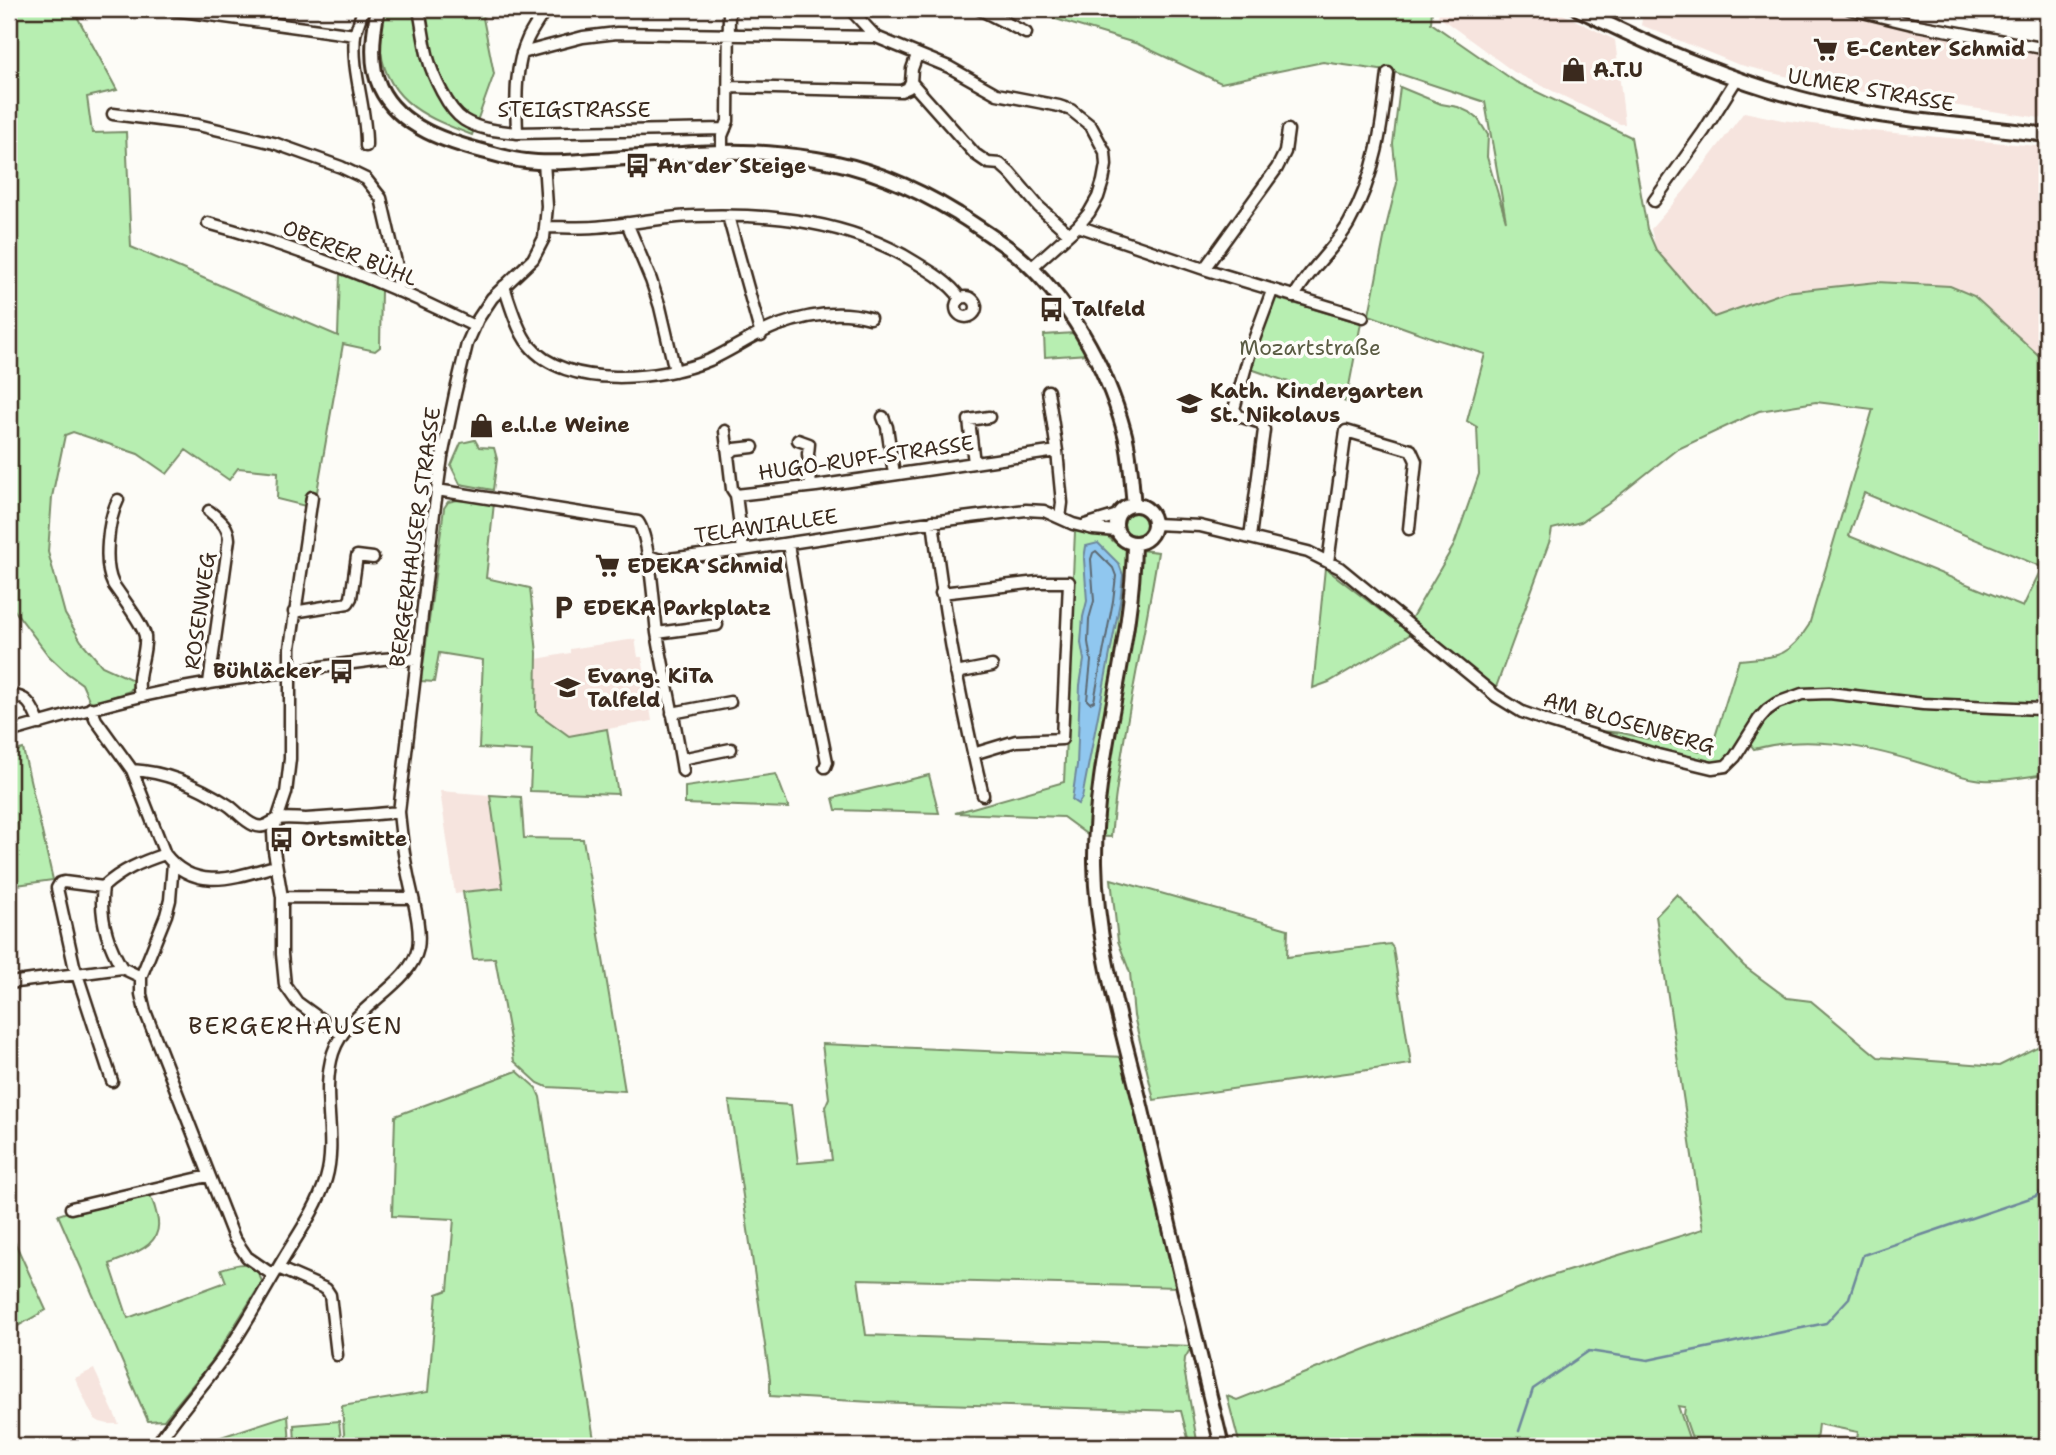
<svg xmlns="http://www.w3.org/2000/svg" width="2056" height="1455" viewBox="0 0 2056 1455" font-family="'Shantell Sans',sans-serif">
  <style>
    .built { fill: #f6e4de }
    .green { fill: #b7eeb1; stroke: #798c68; stroke-width: 2; fill-rule: evenodd }
    .water { fill: #90c7ef; stroke: #6e889b; stroke-width: 2 }
    .lines { fill: none; stroke-linecap: round; stroke-linejoin: round }
    .shore { stroke: #5d6972; stroke-width: 2 }
    .stream { stroke: #6e889b; stroke-width: 2.5 }
    .minor-casing { stroke: #3b2a1e; stroke-width: 15 }
    .major-casing { stroke: #3b2a1e; stroke-width: 18 }
    .minor { stroke: #fdfcf7; stroke-width: 10 }
    .major { stroke: #fdfcf7; stroke-width: 12 }
    .labels { text-anchor: middle; stroke-width: 7; stroke-linejoin: round; paint-order: stroke }
    .poi-label { font-size: 21px; font-weight: bold; fill: #3b2a1e; stroke: #fdfcf7; text-anchor: start }
    .street-label { font-size: 21px; fill: #3b2a1e; stroke: #fdfcf7 }
    .park-label { font-size: 21px; fill: #5a5b43; stroke: #fdfcf7 }
    .quarter-label { font-size: 24px; letter-spacing: 2px; fill: #3b2a1e; stroke: #fdfcf7 }
  </style>
  <rect width="100%" height="100%" fill="#fdfcf7"/>
  <filter id="ink" filterUnits="userSpaceOnUse"><feTurbulence type="fractalNoise" baseFrequency=".0143" numOctaves="2"/><feDisplacementMap in="SourceGraphic" scale="14" xChannelSelector="R" yChannelSelector="G"/><feConvolveMatrix kernelMatrix="1 2 1 2 8 2 1 2 1" color-interpolation-filters="sRGB"/></filter>
  <g filter="url(#ink)">
    <!-- built -->
    <path class="built" d="M1440,9H1553L1615,40L1625,124H1620L1514,72L1438,16Z
      M1644,9H1835L1916,28L2047,54V119L1828,87L1737,64L1641,25Z
      M1744,112L1782,120L1851,129L2047,147V363L2039,356L1785,292L1714,317L1656,251L1651,229L1685,190Z
      M635,639L638,657H642L652,721L569,736L536,713L537,659L570,653V649Z
      M440,791L490,795L503,888L455,894Z
      M94,1369L119,1424H108L100,1422L95,1419L90,1411L75,1378Z"/>
    <!-- green -->
    <path class="green" d="M9,9H73L117,90L87,97L92,133L126,132L131,247L338,336L340,274L381,290L380,347L375,351L343,344L317,492L305,506L277,499L278,472L238,468L229,480L186,450L167,474L138,454L73,432L65,435L52,497L48,552L65,614L81,641L102,666L135,681L130,691L91,704L82,684L67,673L48,655L9,603Z
      M384,9H485L483,18L494,74L472,135C430,119 388,103 381,52C379,39 383,23 384,9Z
      M1046,9H1432L1431,23L1516,82L1631,137L1647,229L1656,250L1714,317L1785,292L1877,282L1950,286L1974,296L2047,363V774C2027,776 2004,782 1983,780C1959,778 1939,768 1917,762C1864,746 1808,734 1754,749L1747,740L1767,714L1792,699L1856,692L1776,700L1754,717L1732,755L1721,764L1698,762L1593,730L1622,733L1710,753L1739,660C1776,656 1787,660 1809,625L1873,409L1816,402L1759,411L1676,450L1608,504L1581,522L1552,529L1550,540L1495,690L1418,631L1411,619L1454,545L1479,474L1477,427L1467,421L1485,354L1436,339L1369,315L1387,223L1397,183L1393,144L1400,87L1441,104L1458,107L1471,113L1478,119L1488,135L1487,157L1506,221L1485,102L1394,72L1323,62L1221,83L1138,44L1042,15ZM1864,493L2042,567L2023,607L1849,536Z
      M1276,298L1361,323L1346,402L1248,368L1255,344Z
      M1074,333L1087,354L1045,357L1044,335Z
      M475,440L479,447L494,448L497,459L493,490L460,484L451,466L461,443Z
      M457,500L494,503L486,578L530,588L537,653L536,712L569,736L607,729L618,794L530,791L532,751L479,748L483,660L439,653L434,682L421,681L444,508L448,502Z
      M1121 524a14 14 0 1 1 28 0a14 14 0 1 1-28 0Z
      M1075,531L1104,534L1122,548L1158,552C1143,647 1120,741 1111,837L1089,836L1063,817L955,813L1064,782Z
      M1325,568L1411,634L1329,682L1313,688Z
      M23,749L53,880L9,886V753Z
      M776,774L789,808L685,804V787Z
      M929,775L939,813L836,810L833,798Z
      M490,795L521,797L524,838L583,839L625,1091L547,1087L538,1083L514,1061L495,958L473,959L463,892L503,888Z
      M1111,879L1288,929L1287,957L1390,944L1393,948L1411,1064L1154,1100L1134,1016L1130,973L1118,941Z
      M1677,894L1744,966L1787,998L1811,1001L1878,1057L1999,1066L2047,1042V1446H1856L1858,1432L1818,1424L1816,1441C1777,1449 1734,1449 1694,1444L1684,1415L1685,1407L1678,1406L1691,1444L1640,1443L1605,1446H1240L1227,1396L1237,1400L1545,1278L1703,1229L1656,916Z
      M822,1044L1125,1057L1178,1287L858,1279L866,1335L1192,1346L1185,1358L1184,1369L1198,1446H1190L1181,1411L872,1402L770,1396V1379L729,1101L791,1105L798,1163L832,1160L825,1107L829,1098Z
      M517,1071L536,1088L540,1097L595,1446H345L342,1406L428,1392L437,1294L448,1290L454,1219L392,1216L395,1116Z
      M149,1195C154,1201 155,1208 157,1216C165,1246 132,1254 110,1264L128,1318L226,1282L221,1269C240,1263 254,1258 262,1282L213,1360L164,1420L148,1421L58,1215L73,1210L76,1212Z
      M11,1234L46,1310L9,1331V1235Z
      M288,1415L290,1446H218V1438Z
      M339,1421L341,1440L295,1443L294,1425Z"/>
    <!-- water -->
    <path class="water" d="M1098,543L1119,564L1123,575L1120,602L1082,798L1078,804L1072,800L1077,765L1080,685L1084,660L1081,643L1083,617L1087,601L1084,559L1086,546Z"/>
    <g class="lines">
      <!-- shore -->
      <path class="shore" d="M1096,551L1113,568L1116,576L1113,601L1094,701L1090,703L1087,700L1091,661L1088,642L1089,619L1094,601L1091,559L1093,553Z"/>
      <!-- stream -->
      <path class="stream" d="M1519,1431L1533,1389L1589,1351L1648,1360L1826,1323L1849,1298L1863,1255L2036,1196L2047,1186
        M1513,1446L1515,1441"/>
      <defs>
        <path id="minor" d="M167,9L355,35
          M363,9C361,17 357,27 355,35C351,72 367,109 366,146
          M419,9C422,25 424,42 428,58C433,76 448,110 464,120C480,130 499,131 517,133L725,129
          M850,9L876,37L949,67L997,94L1059,106L1071,110L1091,126L1105,152L1106,165L1103,181L1098,197L1089,213L1078,226L1031,268
          M979,9L1026,33
          M1850,9L1912,24L2047,49
          M522,53L583,37L617,33L876,37
          M917,55L912,69L911,82L975,154L988,163L1000,164L1010,173L1039,207L1069,234
          M728,87L901,91L908,88L911,82
          M113,114L198,125L274,143L341,167L366,179L381,198L398,271L397,291
          M517,133C516,102 514,67 528,38C533,28 540,18 546,9
          M722,152V136L728,121L729,9
          M1654,201L1704,131L1736,80
          M728,216L761,335
          M208,223C300,248 389,284 474,326
          M627,223L651,280L660,307L675,371
          M1078,226L1204,269L1363,317
          M546,227C562,227 578,228 594,227C627,225 660,217 694,216C770,213 849,221 915,262C930,271 950,283 960,298
          M1204,269L1277,168L1285,152L1288,130
          M504,286C509,302 518,332 529,345C565,390 663,380 710,360C732,350 753,335 776,326C806,315 838,309 870,318
          M956 307a10 10 0 1 1 20 0a10 10 0 1 1-20 0Z
          M1294,297C1308,270 1334,250 1349,223C1376,175 1382,127 1388,73
          M1048,391L1057,451
          M883,417L887,427L894,474
          M725,431L728,455
          M798,440L809,444L808,454L811,486
          M974,463L969,420L989,417
          M437,490L638,522C650,538 654,609 657,633C665,679 676,725 683,771
          M736,495L732,489L728,455L735,449L753,447
          M312,497L290,648V759L286,793L273,832L274,851L282,897V954L285,985L297,1002L341,1034
          M118,500C108,520 103,564 113,584C120,595 143,624 145,636C147,655 135,673 140,696
          M933,521C944,614 961,705 983,795
          M1154,524L1200,526L1308,552L1340,568L1496,696L1522,712L1547,721L1658,755L1712,768L1726,766L1735,757L1759,719L1767,710L1777,703L1802,694L1829,693L1923,704L2040,709L2047,706
          M1085,525L1118,515
          M1250,537L1264,430L1261,423L1239,416L1234,409L1252,345L1272,291
          M788,544L813,693L827,762L825,767
          M743,550L736,495L816,486L1057,451L1062,503L1060,518
          M649,556L660,560L743,550L923,523L1026,510L1044,511L1073,524L1093,529L1117,531
          M1328,562L1346,431L1411,450L1416,461L1409,529
          M941,593L1038,582H1069L1062,739L1016,741L973,754
          M294,612L348,603L351,598L357,556L373,558
          M657,633L717,625
          M956,673L992,666
          M209,683L229,539C228,525 220,520 209,511
          M9,695C30,697 31,706 40,724
          M91,708L96,720L132,770L165,854C195,893 235,877 275,866
          M672,713L730,702
          M9,732C52,720 95,707 138,697C219,679 301,670 383,659L396,658L416,660
          M681,759L731,749
          M132,770C168,772 199,786 228,805C237,811 244,821 254,825C265,830 270,821 279,819C287,817 297,819 306,819C337,817 368,815 399,812
          M173,863L170,900L166,915L141,977V994L145,1011L234,1238L247,1257L273,1275
          M103,887C99,916 107,943 122,968
          M282,897L413,898
          M9,983L122,968L141,977
          M112,1081L74,965L57,888L60,883L64,882L103,887C122,870 141,862 165,854
          M71,1208L208,1176
          M278,1268L326,1289L330,1295L337,1355
          M156,1446C176,1415 201,1388 223,1358C245,1327 264,1291 284,1258C299,1233 317,1208 326,1179C338,1138 320,1094 333,1053C348,1007 410,987 418,948C422,926 411,893 407,870C403,851 401,832 399,812L434,513L442,457L455,394L467,344L478,319L492,298L533,259L544,238L547,206L544,162"/>
        <path id="major" d="M378,9C373,33 369,64 380,87C399,128 450,143 490,153C501,156 514,160 526,161C548,164 572,162 594,160C637,158 679,153 721,152C752,151 786,154 816,159C868,167 914,187 958,214C978,227 997,239 1015,253C1068,297 1106,365 1124,431C1131,455 1131,480 1134,505
          M1578,9C1659,50 1742,86 1831,106C1902,122 1975,125 2047,135
          M1116 524a19 19 0 1 1 38 0a19 19 0 1 1-38 0Z
          M1134,543C1133,651 1094,754 1095,862C1096,945 1122,1027 1141,1106C1168,1220 1194,1333 1222,1446"/>
      </defs>
      <!-- minor casing -->
      <use href="#minor" class="minor-casing"/>
      <!-- major casing -->
      <use href="#major" class="major-casing"/>
      <!-- minor -->
      <use href="#minor" class="minor"/>
      <!-- major -->
      <use href="#major" class="major"/>
    </g>
  </g>
  <!-- icons -->
  <defs>
    <symbol id="supermarket-bare" viewBox="-9 -9 18 18"><path d="M-6-5.5h2.5l.6 2H6L4.5 2H-2.5L-4.4-4H-6ZM-1.5 3.2a1.3 1.3 0 1 0 .1 0ZM3 3.2a1.3 1.3 0 1 0 .1 0Z" fill="#3b2a1e" stroke="#fdfcf7" stroke-width="2.5" paint-order="stroke"/></symbol>
    <symbol id="shop-bare" viewBox="-9 -9 18 18"><path d="M-5-2.5h2.3a2.7 3.5 0 0 1 5.4 0H5L5.5 6h-11ZM-1.5-2.5h3a1.5 2.3 0 0 0-3 0Z" fill="#3b2a1e" stroke="#fdfcf7" stroke-width="2.5" paint-order="stroke"/></symbol>
    <symbol id="bus-bare" viewBox="-9 -9 18 18"><path d="M-5-6H5V4H4V6H2V4H-2V6H-4V4H-5ZM-3.5-4V0h7V-4ZM-3.5 1.2v1.5H-2V1.2ZM2 1.2v1.5H3.5V1.2Z" fill="#3b2a1e" stroke="#fdfcf7" stroke-width="2.5" paint-order="stroke"/></symbol>
    <symbol id="school-bare" viewBox="-9 -9 18 18"><path d="M0-5L7-2L0 1L-7-2ZM-4 1L0 2.5L4 1V4Q0 6-4 4Z" fill="#3b2a1e" stroke="#fdfcf7" stroke-width="2.5" paint-order="stroke"/></symbol>
    <symbol id="parking-bare" viewBox="-9 -9 18 18"><path d="M-3.5-5.5H1a3.5 3.5 0 0 1 0 7H-1V5.5H-3.5ZM-1-3.4V-.6H.8a1.4 1.4 0 0 0 0-2.8Z" fill="#3b2a1e" stroke="#fdfcf7" stroke-width="2.5" paint-order="stroke"/></symbol>
  </defs>
  <g fill-rule="evenodd">
    <use href="#supermarket-bare" x="1808" y="32" width="35" height="35"/>
    <use href="#shop-bare" x="1556" y="52" width="35" height="35"/>
    <use href="#bus-bare" x="620" y="148" width="35" height="35"/>
    <use href="#bus-bare" x="1034" y="292" width="35" height="35"/>
    <use href="#school-bare" x="1172" y="386" width="35" height="35"/>
    <use href="#shop-bare" x="464" y="408" width="35" height="35"/>
    <use href="#supermarket-bare" x="590" y="548" width="35" height="35"/>
    <use href="#parking-bare" x="546" y="590" width="35" height="35"/>
    <use href="#bus-bare" x="324" y="654" width="35" height="35"/>
    <use href="#school-bare" x="550" y="670" width="35" height="35"/>
    <use href="#bus-bare" x="264" y="822" width="35" height="35"/>
  </g>
  <g class="labels">
    <!-- poi labels -->
    <g class="poi-label">
      <text x="1846" y="56">E-Center Schmid</text>
      <text x="1593" y="77">A.T.U</text>
      <text x="657" y="173">An der Steige</text>
      <text x="1072" y="316">Talfeld</text>
      <text x="1210" y="398">Kath. Kindergarten<tspan x="1210" dy="24">St. Nikolaus</tspan></text>
      <text x="501" y="432">e.l.l.e Weine</text>
      <text x="627" y="573">EDEKA Schmid</text>
      <text x="583" y="615">EDEKA Parkplatz</text>
      <text x="322" y="678" text-anchor="end">Bühläcker</text>
      <text x="587" y="683">Evang. KiTa<tspan x="587" dy="24">Talfeld</tspan></text>
      <text x="301" y="846">Ortsmitte</text>
    </g>
    <!-- street labels -->
    <g class="street-label">
      <text transform="translate(1871 90) rotate(10)" y="7">ULMER STRASSE</text>
      <text x="574" y="117">STEIGSTRASSE</text>
      <text transform="translate(350 253) rotate(22)" y="7">OBERER BÜHL</text>
      <text transform="translate(866 458) rotate(-8)" y="7">HUGO-RUPF-STRASSE</text>
      <text transform="translate(766 526) rotate(-8)" y="7">TELAWIALLEE</text>
      <text transform="translate(415 537) rotate(-82)" y="7">BERGERHAUSER STRASSE</text>
      <text transform="translate(200 611) rotate(-82)" y="7">ROSENWEG</text>
      <text transform="translate(1629 723) rotate(16)" y="7">AM BLOSENBERG</text>
    </g>
    <!-- park labels -->
    <g class="park-label">
      <text x="1310" y="355">Mozartstraße</text>
    </g>
    <!-- quarter labels -->
    <g class="quarter-label">
      <text x="296" y="1034">BERGERHAUSEN</text>
    </g>
  </g>
  <!-- margin -->
  <rect width="2056" height="1455" fill="none" stroke="#fdfcf7" stroke-width="35"/>
  <rect x="18" y="18" width="2021" height="1420" fill="none" stroke="#3b2a1e" stroke-width="2.5" filter="url(#ink)"/>
</svg>
